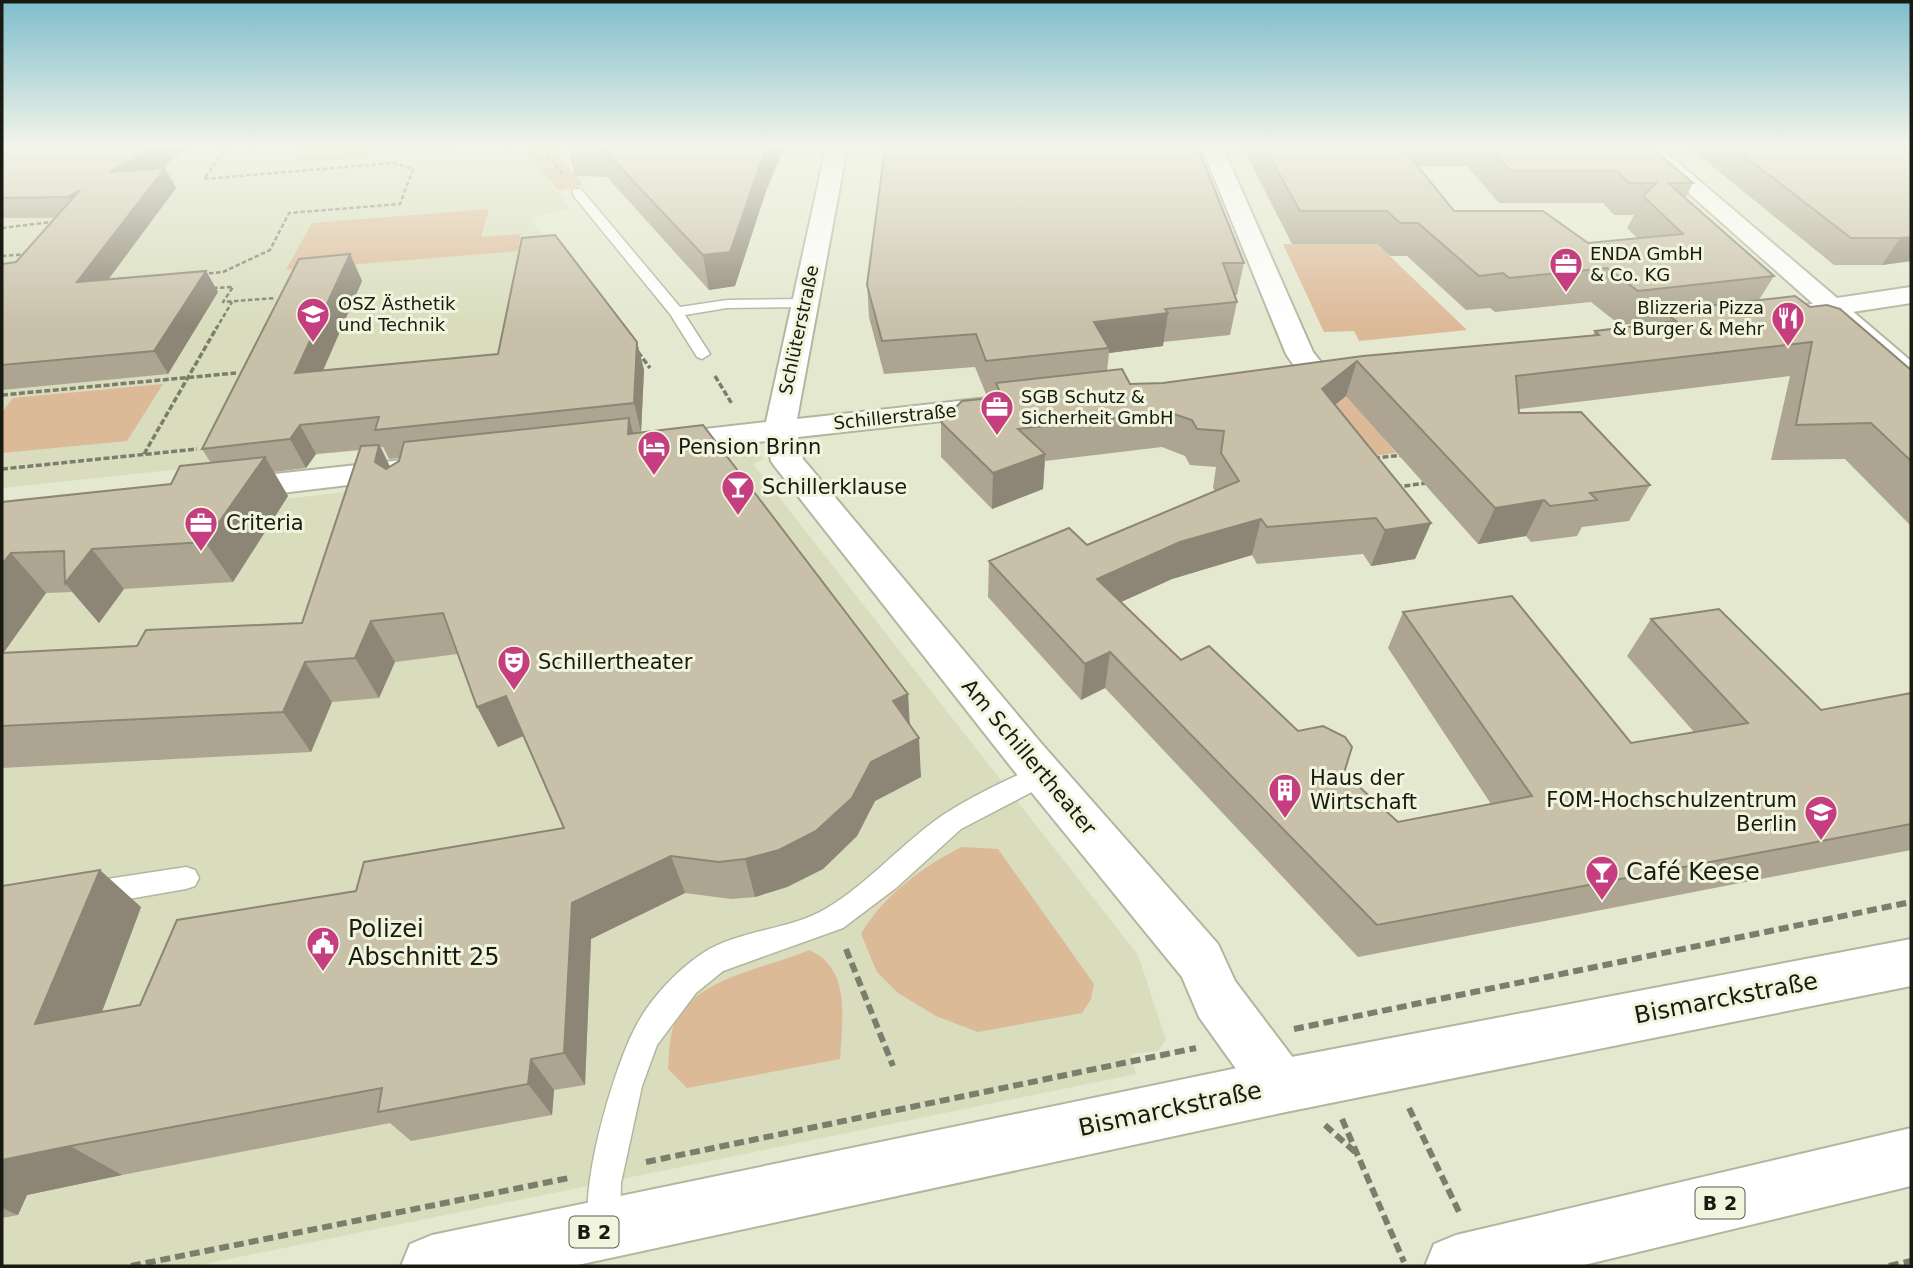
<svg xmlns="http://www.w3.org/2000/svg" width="1913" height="1268" viewBox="0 0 1913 1268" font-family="'DejaVu Sans',sans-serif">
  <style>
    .built { fill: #d9ddbd }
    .green { fill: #dcb997 }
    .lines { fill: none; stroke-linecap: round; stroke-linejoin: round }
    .lane-casing { stroke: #b2b69e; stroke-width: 3 }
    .street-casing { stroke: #b2b69e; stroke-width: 4 }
    .secondary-casing { stroke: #b2b69e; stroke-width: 4 }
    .primary-casing { stroke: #b2b69e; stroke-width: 4 }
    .path-far2 { stroke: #7b7e6d; stroke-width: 2.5; stroke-dasharray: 4.5 2.5; stroke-linecap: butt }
    .path-far1 { stroke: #7b7e6d; stroke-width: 3.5; stroke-dasharray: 6 2.5; stroke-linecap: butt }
    .path { stroke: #7b7e6d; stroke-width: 6; stroke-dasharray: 10 5; stroke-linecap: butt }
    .lane { fill: #fff; fill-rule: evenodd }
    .street { fill: #fff; fill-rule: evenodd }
    .secondary { fill: #fff; fill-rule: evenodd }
    .primary { fill: #fff; fill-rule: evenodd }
    .wall { fill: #ada591; fill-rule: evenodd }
    .shaded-wall { fill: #8d8676 }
    .building { fill: #c9c0a9; stroke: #8d8676; stroke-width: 2 }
    .labels { text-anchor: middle; stroke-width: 6; stroke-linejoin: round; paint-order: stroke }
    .far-poi-label { font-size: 18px; fill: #191a12; stroke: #f2f5dd; text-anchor: start }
    .far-street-label { font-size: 18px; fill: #191a12; stroke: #f2f5dd }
    .shield { fill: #f2f5dd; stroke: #5a5c4f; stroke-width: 2 }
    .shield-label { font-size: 19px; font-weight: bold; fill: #191a12 }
    .poi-label { font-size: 21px; fill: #191a12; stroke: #f2f5dd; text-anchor: start }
    .street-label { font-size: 21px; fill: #191a12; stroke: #f2f5dd }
    .near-poi-label { font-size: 24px; fill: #191a12; stroke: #f2f5dd; text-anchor: start }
    .near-street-label { font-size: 24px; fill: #191a12; stroke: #f2f5dd }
  </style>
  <rect width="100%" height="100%" fill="#e4e8cf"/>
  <!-- built -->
  <path class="built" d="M95,148H532L530,155L570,208L530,218L644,370L642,420L2,488V161Z
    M737,445L759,453L763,459L753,464L1138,955L1166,1040L1158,1051L1131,1054L1136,1074L195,1266H2V533Z"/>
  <!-- green -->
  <path class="green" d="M303,148H456L454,152L294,163Z
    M532,148H553L583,185L559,191L529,155Z
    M489,209L481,237L521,234L518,251L286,270L312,223Z
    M1283,244H1377L1467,330L1359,341L1354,331L1324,332Z
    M163,384L127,441L2,453V412L13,398Z
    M1349,396L1396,453L1365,457L1320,399Z
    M962,847L998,849L1094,984L1091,999L1082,1013L978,1032L936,1016L898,993L877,972L861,934C882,897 924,865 962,847Z
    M809,950C852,968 842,1021 840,1059L687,1088L668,1069C669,1057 669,1043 672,1031C688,977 767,969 809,950Z"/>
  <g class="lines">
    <defs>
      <path id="lane" d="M573,189H581L680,307L727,300L804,299L811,303L804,307L727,308L685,315L710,354L702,359L697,357L670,314L573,195Z
        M1043,765L1051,768L1055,775L1051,782L961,829L896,888L843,928L723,971L696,993L657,1045L642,1086L621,1183L620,1226L616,1238L604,1242L592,1238C575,1196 614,1068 635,1028C649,1000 677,970 703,953C737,930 792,930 827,908C870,882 902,843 943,815C967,799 1016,774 1043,765Z
        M186,867L195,870L199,878L195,886L186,889L94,905L85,901L81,893L85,885L94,881Z"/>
      <path id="street" d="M826,148H847L797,419L1005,396L1016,399L1020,405L1016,411L1005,414L798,437L803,459L1041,743L1218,944L1235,981L1300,1067L1308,1086L1300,1105L1281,1113L1262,1105L1199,1017L1182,977L1011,767L776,468L771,461L767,441L661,452L650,450L645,443L650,436L661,434L766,422Z
        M1202,148H1223L1313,352L1328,371L1323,377C1303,382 1297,370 1286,354Z
        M1911,287V303L1833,315L1795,325L1785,323L1781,317L1785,311L1830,299Z
        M403,460L415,463L419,470L415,477L230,499L218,496L213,489L218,482L230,479Z"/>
      <path id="secondary" d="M1638,148H1661L1911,361V385L1901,382Z"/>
      <path id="primary" d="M1911,939V986L1281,1113L573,1266H401L410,1244L432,1235L1281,1059Z
        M1911,1128V1186L1580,1266H1425L1434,1244L1456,1235Z"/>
    </defs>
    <!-- lane casing -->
    <use href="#lane" class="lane-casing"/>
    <!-- street casing -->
    <use href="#street" class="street-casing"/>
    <!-- secondary casing -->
    <use href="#secondary" class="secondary-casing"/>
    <!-- primary casing -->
    <use href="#primary" class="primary-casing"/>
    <!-- path-far2 -->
    <path class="path-far2" d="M543,148L563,175
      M2,228L51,222
      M2,256L28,254
      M202,274L223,272L270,250L289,213L400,204L413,169L393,163L204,179L226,148
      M213,288L233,287L223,302L275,298
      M216,329L232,302"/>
    <!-- path-far1 -->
    <path class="path-far1" d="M638,352L650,368
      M715,376L732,404
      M2,395L236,373
      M144,454L217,327
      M1374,458L1404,455
      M2,469L197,449
      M1396,487L1427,483"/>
    <!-- path -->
    <path class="path" d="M846,949L893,1066
      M1294,1029L1911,902
      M1409,1108L1460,1214
      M1342,1119L1404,1262
      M1325,1125L1355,1152
      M646,1162L1196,1048
      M131,1266L569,1178
      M1889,1266L1911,1261"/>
    <!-- lane -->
    <use href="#lane" class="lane"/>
    <!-- street -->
    <use href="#street" class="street"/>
    <!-- secondary -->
    <use href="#secondary" class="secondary"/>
    <!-- primary -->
    <use href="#primary" class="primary"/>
  </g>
  <!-- wall -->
  <path class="wall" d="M2,148L167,164L160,169L176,188L108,279L206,271L218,292L168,374L2,390V264L16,262L56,218H2Z
    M568,148H784L766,191L735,286L709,290L607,177L575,176Z
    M885,148L1244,263L1237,295H1234L1237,302L1230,335L1163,342V346L1109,353L1107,371L1130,384L1163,383L1593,335L1595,331L1656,324L1657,321L1620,325L1591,302L1495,312L1490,308L1466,310L1407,256H1390L1377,244H1292L1243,148H1652L1693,183L1685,199L1774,276L1759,300L1810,307L1911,370V526L1845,459L1771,460L1790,376L1519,409V413L1650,485L1629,521L1582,527L1577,536L1531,542L1526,536L1478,544L1346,396L1335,405L1431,523L1415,559L1371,566L1363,554L1257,564L1252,555L1172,579L1121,602L1181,660L1344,773L1398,822L1491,804L1388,648L1403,612L1631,743L1694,732L1627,656L1651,619L1821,710L1911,693V850L1358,957L1105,688L1081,700L988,597L989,561L1087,545L1215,491L1213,488L1216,467L1190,465L1185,456L1162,447L1045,461L1043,489L992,509L941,457V422L995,398L996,393L986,394L975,367L884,374L869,317L867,285ZM1417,166H1467L1499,203H1603L1614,215H1634L1627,228L1637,238L1588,243L1454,211Z
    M1690,148H1911V261L1882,265H1834Z
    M350,254L362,281L323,371L637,342L644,370L641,432L908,694L910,725L921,777L875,801L857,836L823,869L787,887L755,897L731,899L685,893L591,939L585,1085L554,1090L552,1115L411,1141L390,1123L122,1175L27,1195L18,1215L2,1218V886L141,907L102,1012L140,1005L356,891L564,828L524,736L498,747L477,707L458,654L395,662L379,698L332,702L311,752L2,768V502L171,484L211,463L202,449ZM381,447H383L389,459L400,458L399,461L390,466ZM360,450L302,623L137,646L3,653L46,593L72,592L99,623L124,589L233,582L288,496L274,472L306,468L316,454Z"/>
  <!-- shaded-wall -->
  <path class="shaded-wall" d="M151,148H186L167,164L122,192L110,172Z
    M767,148H784L766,191L735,286L709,290L703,255L762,159Z
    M165,168L176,188L91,303L77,282Z
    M80,190L81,217L68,197Z
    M1911,237V261L1882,265L1900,238Z
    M350,254L362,281L309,402L295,373Z
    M206,271L218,292L168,374L154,351Z
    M1168,313L1163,346L1109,353V348L1094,322Z
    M637,342L644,370L641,432L634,403Z
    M1357,361L1346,396L1311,424L1322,389Z
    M629,418L640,457L628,434Z
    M300,425L316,454L306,468L290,439Z
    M379,445L398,484L375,462Z
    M1045,454L1043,489L992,509L993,473Z
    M265,457L288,496L233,582L205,542Z
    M1544,500L1526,536L1478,544L1495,508Z
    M1261,519L1252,555L1172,579L1092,615L1097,579L1180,542Z
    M1431,523L1415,559L1371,566L1385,530Z
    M92,549L124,589L99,623L65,583Z
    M11,553L46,593L2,655V564Z
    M371,621L395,662L379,698L355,658Z
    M1110,652L1105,688L1081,700L1085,664Z
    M305,662L332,702L311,752L283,712Z
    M908,694L910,734L893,701Z
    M506,696L525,735L498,747L477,707Z
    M919,738L921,777L875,801L857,836L823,869L787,887L755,897L745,859L871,762Z
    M671,856L685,893L591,939L585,1085L564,1053L572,903Z
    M100,870L141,907L85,1057L35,1024Z
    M531,1059L554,1090L552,1115L528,1084Z
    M70,1146L122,1175L27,1195L18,1215L2,1208V1160Z"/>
  <!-- building -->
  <path class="building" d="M2,148H151L110,172L165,168L77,282L206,271L154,351L2,365V264L16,262L80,190L68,197L2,198Z
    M602,148H767L762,159L730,252L703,255Z
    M885,148H1198L1244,263H1223L1237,302L1165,309L1168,313L1094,322L1109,348L986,361L976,334L882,341L867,285Z
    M1265,148H1403L1454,211H1543L1588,243L1683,234L1643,196L1656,183H1629L1617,171H1511L1490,148H1652L1693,183H1668L1774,276L1638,291L1607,268L1509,278L1503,273L1479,276L1418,223H1400L1387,211H1300Z
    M1734,148H1911V237L1900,238H1851Z
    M555,235L637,342L634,403L375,430L379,417L300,425L290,439L202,449L299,259L350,254L295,373L498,354L522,238Z
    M1795,296L1810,307L1827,305L1840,309L1911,370V461L1871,423L1796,425L1812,342L1516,376L1519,413L1581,412L1650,485L1590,493L1597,500L1550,506L1544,500L1495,508L1357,361L1322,389L1431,523L1385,530L1376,518L1267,527L1261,519L1180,542L1097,579L1181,660L1209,646L1298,731L1323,726L1345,737L1352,747L1344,773L1398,822L1532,796L1403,612L1512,596L1631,743L1748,723L1651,619L1719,609L1821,710L1911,693V824L1377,925L1110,652L1085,664L989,561L1069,528L1087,545L1239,481L1221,453L1224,431L1197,429L1192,420L1168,412L1018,429L1045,454L993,473L941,422L962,401L1002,397L996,383L1122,369L1130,384L1163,383L1363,356L1599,335L1595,331L1676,321L1663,311Z
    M629,418L628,434L703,425L908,694L893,701L919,738L871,762L852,798L816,831L779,850L745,859L719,862L671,856L572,903L564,1053L531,1059L528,1084L378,1112L382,1088L70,1146L2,1160V886L100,870L35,1024L140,1005L177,920L356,891L364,862L564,828L506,696L477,707L443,613L371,621L355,658L305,662L283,712L2,726V653L137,646L146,630L302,623L361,446L379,445L375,462L386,469L399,461L404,442Z
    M265,457L205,542L92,549L65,583L64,551L11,553L2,564V502L171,484L180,466Z"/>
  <!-- sky -->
  <linearGradient id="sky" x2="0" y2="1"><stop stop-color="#7fbdcd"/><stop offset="0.45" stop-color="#f3f5e9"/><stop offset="1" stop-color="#f3f5e9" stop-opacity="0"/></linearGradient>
  <rect width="1913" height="326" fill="url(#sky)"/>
  <!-- icons -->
  <defs>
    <symbol id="office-pin" viewBox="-11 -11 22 30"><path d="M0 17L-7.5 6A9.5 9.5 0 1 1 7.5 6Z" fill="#c53e7f" stroke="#f2f5dd"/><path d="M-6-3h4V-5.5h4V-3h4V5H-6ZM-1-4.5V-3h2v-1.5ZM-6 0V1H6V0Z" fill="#fff"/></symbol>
    <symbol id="school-pin" viewBox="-11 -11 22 30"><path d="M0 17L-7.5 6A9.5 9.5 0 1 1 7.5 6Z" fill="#c53e7f" stroke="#f2f5dd"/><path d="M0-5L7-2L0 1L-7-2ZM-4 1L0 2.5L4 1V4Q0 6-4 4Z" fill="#fff"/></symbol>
    <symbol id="restaurant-pin" viewBox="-11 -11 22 30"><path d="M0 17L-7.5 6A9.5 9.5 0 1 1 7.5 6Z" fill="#c53e7f" stroke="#f2f5dd"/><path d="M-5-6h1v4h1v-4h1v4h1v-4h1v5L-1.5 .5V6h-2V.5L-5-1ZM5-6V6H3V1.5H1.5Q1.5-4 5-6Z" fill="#fff"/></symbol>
    <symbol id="hotel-pin" viewBox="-11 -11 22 30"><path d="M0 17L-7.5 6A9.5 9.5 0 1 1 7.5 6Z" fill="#c53e7f" stroke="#f2f5dd"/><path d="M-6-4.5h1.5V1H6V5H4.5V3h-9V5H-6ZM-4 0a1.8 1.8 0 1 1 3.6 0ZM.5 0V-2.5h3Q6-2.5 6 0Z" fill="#fff"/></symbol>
    <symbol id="bar-pin" viewBox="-11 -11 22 30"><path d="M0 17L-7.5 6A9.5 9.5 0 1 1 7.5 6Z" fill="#c53e7f" stroke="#f2f5dd"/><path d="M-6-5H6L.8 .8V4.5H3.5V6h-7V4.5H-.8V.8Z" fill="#fff"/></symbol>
    <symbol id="theatre-pin" viewBox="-11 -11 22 30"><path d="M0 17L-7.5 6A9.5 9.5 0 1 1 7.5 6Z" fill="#c53e7f" stroke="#f2f5dd"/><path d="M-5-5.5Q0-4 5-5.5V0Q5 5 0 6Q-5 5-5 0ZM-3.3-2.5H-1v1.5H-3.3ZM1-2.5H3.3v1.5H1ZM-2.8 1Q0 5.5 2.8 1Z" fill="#fff"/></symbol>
    <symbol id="building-pin" viewBox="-11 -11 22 30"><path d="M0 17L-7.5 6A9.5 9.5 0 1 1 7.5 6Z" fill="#c53e7f" stroke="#f2f5dd"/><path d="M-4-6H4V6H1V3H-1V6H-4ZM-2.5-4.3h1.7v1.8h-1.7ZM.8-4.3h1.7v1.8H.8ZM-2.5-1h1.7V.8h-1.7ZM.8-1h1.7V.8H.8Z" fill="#fff"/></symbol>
    <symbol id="university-pin" viewBox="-11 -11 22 30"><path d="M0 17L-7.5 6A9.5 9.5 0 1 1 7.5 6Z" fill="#c53e7f" stroke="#f2f5dd"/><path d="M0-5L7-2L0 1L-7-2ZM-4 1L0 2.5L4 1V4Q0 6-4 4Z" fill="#fff"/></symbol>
    <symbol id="civic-pin" viewBox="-11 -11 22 30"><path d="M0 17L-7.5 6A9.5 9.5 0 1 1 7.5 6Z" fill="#c53e7f" stroke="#f2f5dd"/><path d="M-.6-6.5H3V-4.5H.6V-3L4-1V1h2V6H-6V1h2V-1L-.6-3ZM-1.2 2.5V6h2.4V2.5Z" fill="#fff"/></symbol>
  </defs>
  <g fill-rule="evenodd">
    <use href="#office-pin" x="1547" y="245" width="38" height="52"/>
    <use href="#school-pin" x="294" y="295" width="38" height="52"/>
    <use href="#restaurant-pin" x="1769" y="299" width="38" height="52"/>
    <use href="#office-pin" x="978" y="388" width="38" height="52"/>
    <use href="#hotel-pin" x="635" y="428" width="38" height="52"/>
    <use href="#bar-pin" x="719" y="468" width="38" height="52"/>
    <use href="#office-pin" x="182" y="504" width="38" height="52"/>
    <use href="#theatre-pin" x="495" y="643" width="38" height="52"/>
    <use href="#building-pin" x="1266" y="771" width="38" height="52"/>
    <use href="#university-pin" x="1802" y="793" width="38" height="52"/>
    <use href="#bar-pin" x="1583" y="853" width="38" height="52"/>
    <use href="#civic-pin" x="304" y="924" width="38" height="52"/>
  </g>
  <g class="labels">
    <!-- far-poi labels -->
    <g class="far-poi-label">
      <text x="1590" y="260">ENDA GmbH<tspan x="1590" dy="21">&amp; Co. KG</tspan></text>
      <text x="338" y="310">OSZ Ästhetik<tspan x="338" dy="21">und Technik</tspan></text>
      <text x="1764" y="314" text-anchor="end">Blizzeria Pizza<tspan x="1764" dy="21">&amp; Burger &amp; Mehr</tspan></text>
      <text x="1021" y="403">SGB Schutz &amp;<tspan x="1021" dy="21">Sicherheit GmbH</tspan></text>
    </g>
    <!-- far-street labels -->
    <g class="far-street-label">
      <text transform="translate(799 330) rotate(-78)" y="6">Schlüterstraße</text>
      <text transform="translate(895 417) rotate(-6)" y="6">Schillerstraße</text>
    </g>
    <!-- shield labels -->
    <g class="shield">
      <rect x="1695.5" y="1187.5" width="49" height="31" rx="5"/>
      <rect x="569.5" y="1216.5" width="49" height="31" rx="5"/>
    </g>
    <g class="shield-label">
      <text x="1720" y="1210">B 2</text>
      <text x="594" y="1239">B 2</text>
    </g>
    <!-- poi labels -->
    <g class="poi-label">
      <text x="678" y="454">Pension Brinn</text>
      <text x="762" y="494">Schillerklause</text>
      <text x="226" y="530">Criteria</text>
      <text x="538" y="669">Schillertheater</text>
      <text x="1310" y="785">Haus der<tspan x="1310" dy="24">Wirtschaft</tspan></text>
      <text x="1797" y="807" text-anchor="end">FOM-Hochschulzentrum<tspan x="1797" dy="24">Berlin</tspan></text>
    </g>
    <!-- street labels -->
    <g class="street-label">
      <text transform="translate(1029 757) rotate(50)" y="7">Am Schillertheater</text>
    </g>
    <!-- near-poi labels -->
    <g class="near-poi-label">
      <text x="1626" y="880">Café Keese</text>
      <text x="348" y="937">Polizei<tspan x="348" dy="28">Abschnitt 25</tspan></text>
    </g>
    <!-- near-street labels -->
    <g class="near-street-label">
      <text transform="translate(1726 998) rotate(-11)" y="8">Bismarckstraße</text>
      <text transform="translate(1170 1109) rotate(-12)" y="8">Bismarckstraße</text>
    </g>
  </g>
  <!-- border -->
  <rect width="1913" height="1268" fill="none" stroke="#191a12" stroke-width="7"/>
</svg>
